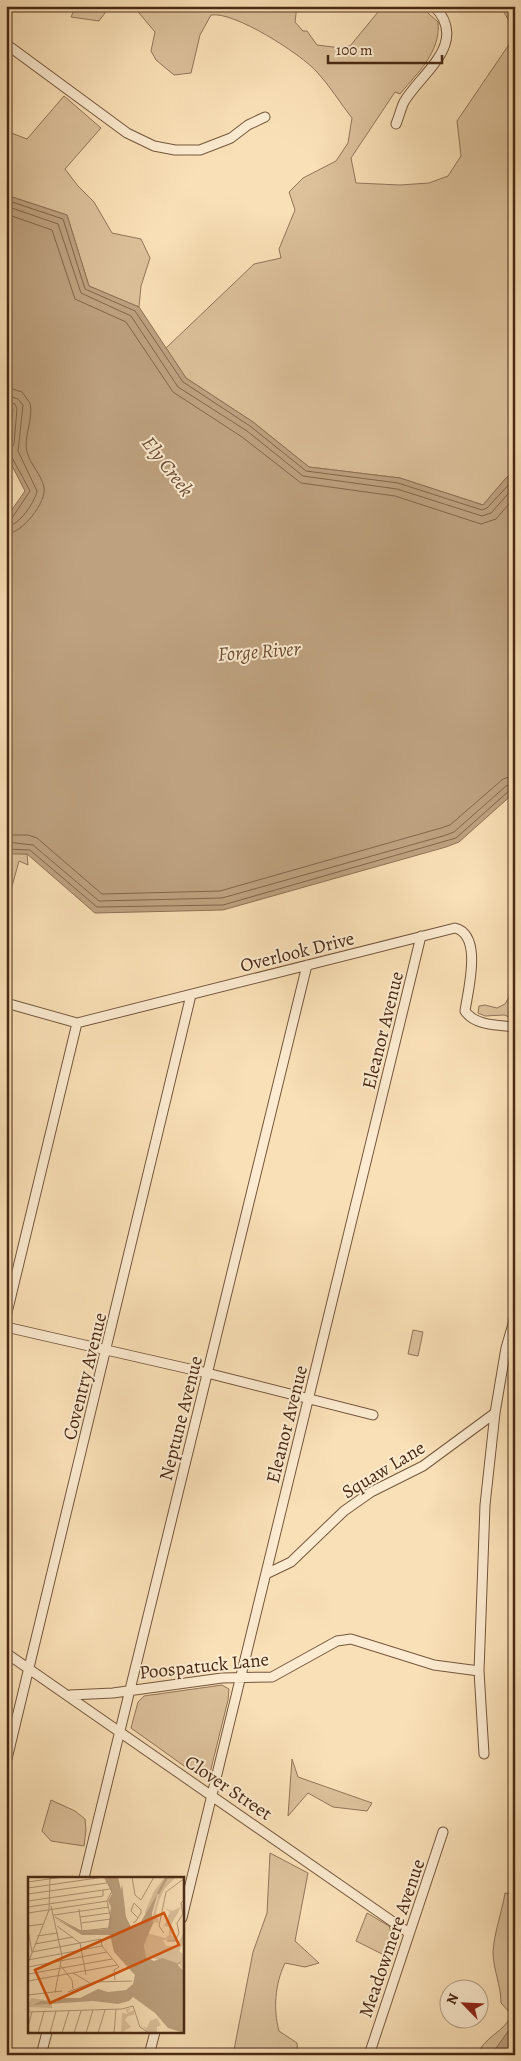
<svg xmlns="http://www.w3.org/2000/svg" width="521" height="2061" viewBox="0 0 521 2061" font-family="Alegreya,serif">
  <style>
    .green { fill: #dcc19b; stroke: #927558 }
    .water { fill: #bea280; stroke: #8f7255 }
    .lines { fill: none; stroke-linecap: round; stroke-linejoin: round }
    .shore { stroke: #84664a; stroke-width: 1 }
    .minor-casing { stroke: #75573d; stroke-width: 11 }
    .minor { stroke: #fcebd0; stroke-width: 9 }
    .labels { text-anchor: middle; stroke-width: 4; stroke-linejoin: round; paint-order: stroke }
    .street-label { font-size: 19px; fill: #492914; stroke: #fcebd0 }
    .water-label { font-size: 20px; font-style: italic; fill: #6c4d34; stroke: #fcebd0 }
    .inset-river { fill: none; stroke: #bea280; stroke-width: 2.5 }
    .inset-road { fill: none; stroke: #b39776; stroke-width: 1 }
    .view { fill: #d8540d; fill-opacity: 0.15; stroke: #d8540d; stroke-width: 2.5 }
    .inset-edge { fill: none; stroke: #492914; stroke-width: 2.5 }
  </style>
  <rect width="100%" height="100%" fill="#fae0b7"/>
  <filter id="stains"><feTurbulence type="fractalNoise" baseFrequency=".004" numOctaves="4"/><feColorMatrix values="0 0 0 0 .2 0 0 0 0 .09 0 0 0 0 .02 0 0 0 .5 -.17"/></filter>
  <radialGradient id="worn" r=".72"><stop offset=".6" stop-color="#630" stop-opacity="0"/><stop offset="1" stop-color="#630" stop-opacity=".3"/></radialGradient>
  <!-- green -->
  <path class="green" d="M76,6H110L99,21L71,17Z
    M136,6H297L295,22L303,31H307L317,45L333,47L350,46L383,6H420L438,22C441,52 418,72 400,94L395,92L351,158L356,183L400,185L429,183L448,176L461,156L457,121L510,43L513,27L500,6H515V472L506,478L483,505L400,478L309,467L253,422L186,378L166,348L254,264L281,258L279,249L295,210L289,192L303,178L336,161L348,143L352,118C340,103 330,86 317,72C301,54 234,11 211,15L200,35L191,73L174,75L156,60L151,51L155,32L139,13Z
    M64,96L101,128L65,169L78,186L94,202L112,233L141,239L150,258L141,286L139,307L89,286L67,215L6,195V131L27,139Z
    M11,853L27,854L28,865L19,861L6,908V854Z
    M515,987V1019L504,1015L485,1016L478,1013L479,1006L485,1005L497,1008L505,1004Z
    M413,1330L423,1332L418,1356L408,1354Z
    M222,1685L229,1689L228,1700L209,1777L201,1778L131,1728L138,1702L144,1696Z
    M292,1759L298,1777L372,1803L367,1811L333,1807L308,1793L288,1816Z
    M51,1800L75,1811L85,1819L86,1830L84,1846L51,1841L42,1831Z
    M270,1853L308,1873L295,1941L319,1963L305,1967L285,1963C275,1984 273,2009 279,2031L297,2043L298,2055H233L253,1952L267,1913Z
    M505,1893L515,1895V2024L497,2055H477C484,2037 504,2032 512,2015L501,2003C501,1985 493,1969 493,1952C494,1933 502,1912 505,1893Z
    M367,1913L389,1926L396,1947L390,1958L356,1941Z"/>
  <!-- water -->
  <path class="water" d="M6,195L67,215L89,286L139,307L186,378L253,422L309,467L400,478L483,505L506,478L515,472V792L459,842L446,847L223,910L95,913L27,854H6V518L25,491L7,456L13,409L6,405Z
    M515,2024V2055H491L512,2026Z"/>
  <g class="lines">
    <!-- shore -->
    <path class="shore" d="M6,200L63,219L85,289L135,311L183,382L250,426L306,471L398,483L482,510L487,508L515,478
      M6,206L58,224L81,293L131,316L178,387L247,431L303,476L397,489L482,516L491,513L515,486
      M6,214L52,230L75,299L126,322L173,392L242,437L301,483L395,496L481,524L496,519L515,497
      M6,387L22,392L30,403C34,418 23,438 27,452C30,464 41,474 44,487C47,502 22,534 6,534
      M6,395L18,399L23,405L18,451L37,491C35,502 19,526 6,527
      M6,401L15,404L17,409L14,444L9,452L30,491L12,518L6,520
      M6,835H28L37,838L102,894L220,891L441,828L450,825L503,779L515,775
      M6,842L33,845L99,901L222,898L443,836L454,832L506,786L515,783
      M6,849L30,850L97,907L223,905L456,838L510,790L515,789"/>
    <defs>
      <path id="minor" d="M6,44L127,133L154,146L175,150H200L231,138L248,125L265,117
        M396,124C399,117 401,108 404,102C421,73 470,43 434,6
        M6,1003L77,1023L455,928C483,935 468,990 465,1011C475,1026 499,1025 515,1027
        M6,1317L77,1023
        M6,1327L207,1373L373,1415
        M266,1574L291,1562L344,1511L371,1492L423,1466L495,1413
        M6,1653L409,1933
        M70,1695L113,1693L222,1678L272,1677L337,1641L351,1639L434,1665L479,1671
        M484,1754L479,1671L485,1505L495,1413L506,1348L515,1317
        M6,1763L191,995
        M84,1878L307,965
        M182,1918L421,936
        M41,2055L47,2032
        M149,2055L155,2032
        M369,2055L443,1832"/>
    </defs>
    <!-- minor casing -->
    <use href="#minor" class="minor-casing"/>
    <!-- minor -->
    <use href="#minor" class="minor"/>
  </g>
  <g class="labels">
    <!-- street labels -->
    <g class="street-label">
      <text transform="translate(297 951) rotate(-14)" y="7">Overlook Drive</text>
      <text transform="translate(382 1030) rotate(-76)" y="7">Eleanor Avenue</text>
      <text transform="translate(84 1376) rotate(-76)" y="7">Coventry Avenue</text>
      <text transform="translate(180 1418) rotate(-76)" y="7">Neptune Avenue</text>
      <text transform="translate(286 1424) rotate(-76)" y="7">Eleanor Avenue</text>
      <text transform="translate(383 1469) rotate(-31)" y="7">Squaw Lane</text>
      <text transform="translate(204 1665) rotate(-6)" y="7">Poospatuck Lane</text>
      <text transform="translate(229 1787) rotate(34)" y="7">Clover Street</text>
      <text transform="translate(391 1938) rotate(-71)" y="7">Meadowmere Avenue</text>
    </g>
    <!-- water labels -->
    <g class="water-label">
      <text transform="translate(168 466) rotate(52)" y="7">Ely Creek</text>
      <text transform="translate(259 651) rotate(-4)" y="7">Forge River</text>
    </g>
  </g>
  <!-- overview -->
  <g transform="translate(28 1877)">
    <rect width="156" height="156" fill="#fae0b7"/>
    <path d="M137,0H148L137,11L131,23L128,35L131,46L127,45L121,53L131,16L117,38V35L126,14ZM153,30L143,48L146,53L143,58L148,60L147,64L135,63L138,69H149L156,54V66L151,74L156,78V94L151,87L118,80L116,68L119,56L137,61L141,58V50L136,49L142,35L136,31L144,34ZM32,120L30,125L24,124V131L0,130L3,121L24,124ZM103,131L99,136L106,133V138L100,139L97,143L103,150L93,156L94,136L99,137L98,132ZM129,141L133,148L129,150V156H122L114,149L119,151L122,144Z" fill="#dcc19b"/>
    <path d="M77,0H90L93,13L94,7L98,40L103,50L111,48L130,16L124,36L125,46L116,68L118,80L126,84L134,81L149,86L154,84L150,88L156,94V156L140,151L127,136L105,120L101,124L90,127L65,124L5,128L13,124L29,125L32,121H52L70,112L80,115L98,113L105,107L107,98L86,75L82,58H54L28,42L53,54L80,52L83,30L80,24L84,17Z" fill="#bea280"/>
    <path class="inset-river" d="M130,17L139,0"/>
    <path class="inset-road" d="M104,0L107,18L113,23L126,0M0,5L35,0M0,11L76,0M0,17L79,6M0,24L82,12M23,29L34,79L27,115M0,30L75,19V13M51,32L54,54M0,36L79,24M26,38L81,30M27,40L53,54L81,51L83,42L79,24L84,14L76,0M52,40L82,36M53,46L83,42M105,46L108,44L113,36V33L106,26L103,34L110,41M0,49L16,47M29,49L52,66L73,62L74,69L91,90L86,93L87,103M0,53L4,75M136,56L131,49L138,15L157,1M9,59L30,56M139,64H147L151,56L149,46L155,37L153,26L157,22M7,67L45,60M4,75L52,66L58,98M0,83L74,69M0,86L21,33L22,0M33,89L44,103L45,112M0,90L79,75M45,96L62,106M0,97L84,82M0,104L89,88M40,115L66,105L104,104M0,118L34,114M0,135L94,132L105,129L112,150L121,156M0,150L4,135M10,156L16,135M22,156L28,134M34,156L41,134M46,156L53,134M58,156L65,133M70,156L77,133M86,156L88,132"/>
    <path class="view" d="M136,36L151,68L22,126L7,93Z"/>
    <rect width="156" height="156" class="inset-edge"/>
  </g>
  <!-- margin -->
  <rect width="521" height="2061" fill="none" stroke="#fae0b7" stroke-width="25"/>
  <rect x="8" y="8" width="506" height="2046" fill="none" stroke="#492914" stroke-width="2.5"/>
  <rect x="12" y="12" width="496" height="2036" fill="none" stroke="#492914"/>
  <!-- north arrow -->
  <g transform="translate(464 2004) rotate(294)"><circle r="24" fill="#fcebd0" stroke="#b49d85"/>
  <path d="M0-4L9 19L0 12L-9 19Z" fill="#8f2418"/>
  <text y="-8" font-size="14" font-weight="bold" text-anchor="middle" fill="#492914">N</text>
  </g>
  <!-- scale -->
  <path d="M328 55v8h114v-8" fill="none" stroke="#492914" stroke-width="2.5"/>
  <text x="336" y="55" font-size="15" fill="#492914" stroke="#fcebd0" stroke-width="4" paint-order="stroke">100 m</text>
  <rect width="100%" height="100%" filter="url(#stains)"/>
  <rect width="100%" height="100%" fill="url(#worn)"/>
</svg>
